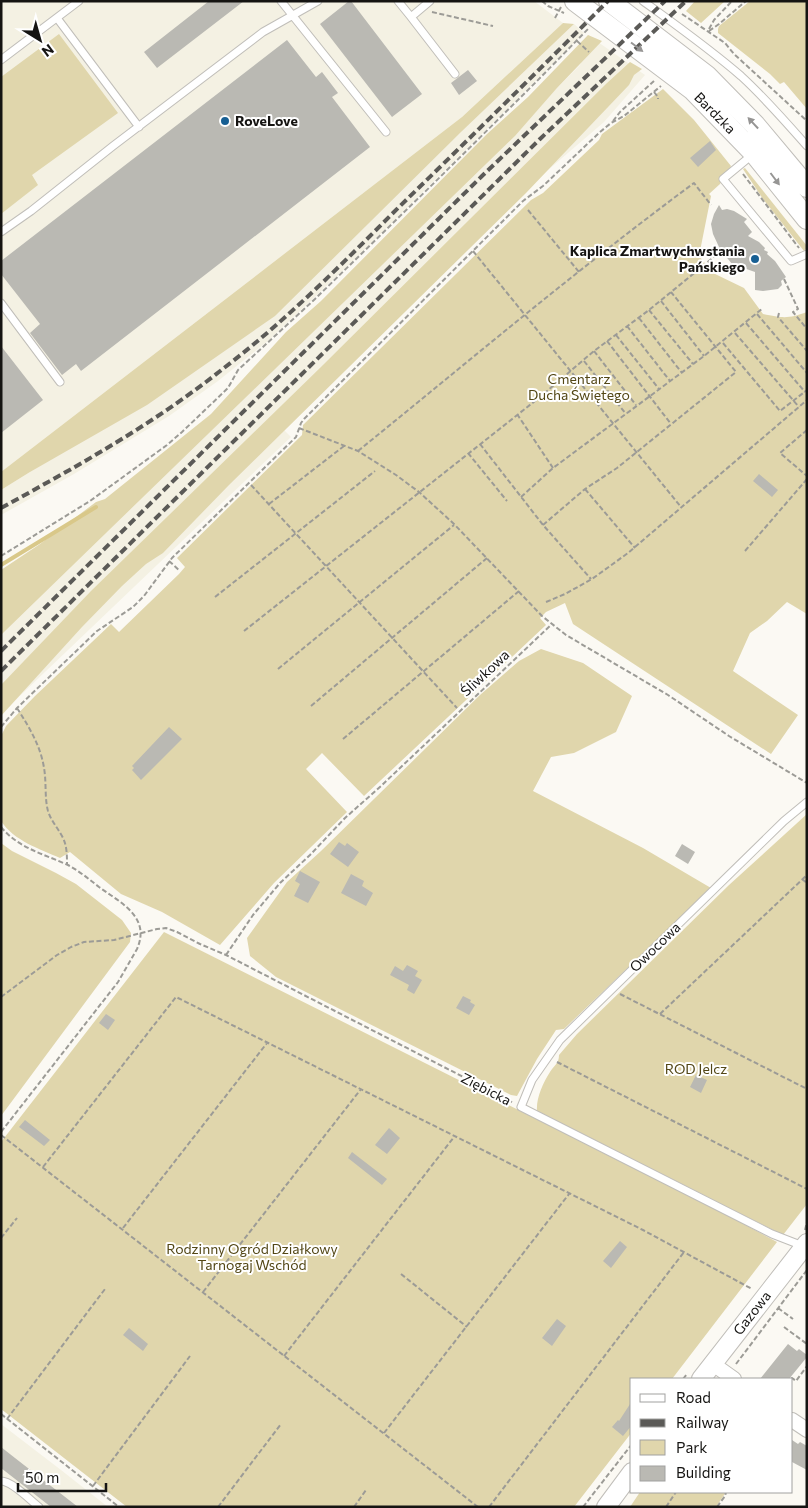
<svg xmlns="http://www.w3.org/2000/svg" width="808" height="1508" viewBox="0 0 808 1508" font-family="Commissioner,sans-serif">
  <style>
    .built { fill: #f4f1e3 }
    .green { fill: #e0d6ac }
    .lines { fill: none; stroke-linecap: round; stroke-linejoin: round }
    .stream { stroke: #d9c889; stroke-width: 4 }
    .building { fill: #bab9b3 }
    .service-casing { stroke: #c0beb9; stroke-width: 9 }
    .minor-casing { stroke: #c0beb9; stroke-width: 16 }
    .tertiary-casing { stroke: #c0beb9; stroke-width: 20 }
    .secondary-casing { stroke: #c0beb9; stroke-width: 22 }
    .path { stroke: #9c9b96; stroke-width: 2; stroke-dasharray: 5 2.5; stroke-linecap: butt }
    .service { stroke: #fff; stroke-width: 7 }
    .minor { stroke: #fff; stroke-width: 14 }
    .tertiary { stroke: #fff; stroke-width: 18 }
    .secondary { stroke: #fff; stroke-width: 20 }
    .rail { stroke: #5b5a57; stroke-width: 4; stroke-dasharray: 8 4; stroke-linecap: butt }
    .oneway { fill: #969594 }
    .poi-dot { fill: #175f93; stroke: #fff; stroke-width: 2 }
    .labels { text-anchor: middle; stroke-width: 4; stroke-linejoin: round; paint-order: stroke }
    .street-label { font-size: 14px; fill: #151412; stroke: #fff }
    .poi-label { font-size: 14px; font-weight: bold; fill: #151412; stroke: #fff; text-anchor: start }
    .park-label { font-size: 14px; fill: #534716; stroke: #fff }
  </style>
  <rect width="100%" height="100%" fill="#fbf9f3"/>
  <!-- built -->
  <path class="built" d="M1,1H534L563,23L462,117L1,472Z
    M574,24L584,33L351,263L269,340L218,381L169,416L74,474L1,515V490L30,472L460,133Z
    M588,35L645,75L604,122L512,201L283,429L291,437L1,714V635L515,136L557,88L580,65Z
    M1,1424L61,1470L108,1507H1Z"/>
  <!-- green -->
  <path class="green" d="M695,1H725L701,23L686,11Z
    M750,1H807V109L784,82L780,84L770,74L718,33V29L719,26Z
    M563,23L574,24L460,133L275,316L147,405L30,472L1,490V472L462,117Z
    M59,34L118,113L32,175L38,185L1,214V77Z
    M588,35L602,41L557,88L515,136L1,635V570L40,544L96,502L105,499L211,414L286,332L321,301L487,134L528,97Z
    M630,62L642,69L634,75L629,85L526,193L229,485L163,553L146,564L122,586L82,627L1,716V685L91,591L322,366L607,83Z
    M663,89L694,120L731,166L720,184L709,194L711,196L699,256L713,273L744,288L763,314C783,318 788,319 807,312V614L787,602L767,621L750,633L733,671L798,715L771,754L573,624L565,603L546,612L540,618L546,625L364,796L322,753L306,769L347,812L274,883L220,945L162,912L121,894L70,852L60,858C40,849 14,841 1,821V736L6,726L35,696L111,624L119,632L179,574L185,567L177,558L302,435L303,425L531,200L543,193L599,140L602,134Z
    M745,168L807,246V248L804,251L763,199L743,169Z
    M541,649L583,663L632,696L616,732L574,753L551,757L533,791L643,848L711,888L564,1029L556,1030L537,1059L517,1096L511,1095L276,977L250,956L247,938L287,882L321,851L480,695L519,661Z
    M807,814V1204L783,1235L537,1111C536,1098 543,1083 550,1072C554,1065 559,1064 559,1055L577,1034L729,885Z
    M1,843L12,851L56,873L76,884L122,920L131,933L130,942L1,1116Z
    M164,932L714,1208L777,1242L672,1379H632V1432L574,1507H127L1,1409V1142Z
    M640,1492H726L716,1507H630Z"/>
  <g class="lines">
    <!-- stream -->
    <path class="stream" d="M1,565L96,507"/>
  </g>
  <!-- building -->
  <path class="building" d="M209,1H244L157,68L144,52Z
    M349,1H351L422,94L392,117L320,24Z
    M287,40L316,77L322,72L338,93L332,97L370,147L81,371L76,364L62,375L30,333L40,324L1,274V261Z
    M468,70L477,81L459,95L451,83Z
    M710,141L716,150L698,167L690,158Z
    M719,205L722,210L727,209L734,211L747,219L744,222L752,232L748,236L759,242L765,248L764,250L768,252L767,254L775,261L786,277L781,281L782,285L778,289L763,291L755,290V272L732,264L724,254L723,256L717,249L719,247L713,234L711,224L714,214Z
    M1,346L43,400L1,433Z
    M759,474L778,490L772,497L753,481Z
    M169,727L182,739L141,780L132,770L134,768L132,766Z
    M339,842L345,846L347,843L359,852L348,867L330,854Z
    M682,844L695,852L688,864L675,856Z
    M300,871L320,882L308,903L294,896L300,884L295,881Z
    M351,874L364,881L362,886L373,893L366,906L341,893Z
    M407,965L418,971L415,976L422,980L414,994L407,990L409,985L390,975L395,966L403,971Z
    M463,996L471,1000L470,1002L475,1005L469,1015L456,1008Z
    M106,1014L115,1020L108,1030L99,1023Z
    M696,1075L707,1080L701,1093L690,1087Z
    M25,1120L50,1140L44,1146L19,1127Z
    M389,1128L400,1138L387,1154L375,1145Z
    M352,1152L387,1179L382,1185L348,1158Z
    M620,1241L627,1247L611,1268L603,1261Z
    M557,1319L566,1326L552,1346L542,1338Z
    M129,1328L148,1344L143,1351L123,1335Z
    M788,1344L797,1351L799,1349L807,1355V1357L789,1379H760Z
    M632,1401V1425L623,1436L612,1427L618,1420L619,1421Z
    M792,1440L798,1444L800,1442L807,1446V1470L792,1462Z
    M1,1447L15,1458L78,1507H51L1,1468Z"/>
  <g class="lines">
    <defs>
      <path id="service" d="M281,1L386,132
        M398,1L411,17L430,1
        M643,1C676,25 710,49 741,76C765,98 786,122 807,146
        M411,17L455,74
        M57,18L139,127
        M1,60L79,1
        M752,155L723,179L791,261L807,254
        M1,232L31,211L113,146L263,32L318,1
        M1,303L60,382
        M803,1246L772,1234L521,1107L532,1080L560,1040L784,821L807,802
        M1,1481C12,1481 30,1500 39,1507"/>
      <path id="minor" d="M713,1364L734,1379
        M792,1420L807,1430"/>
      <path id="tertiary" d="M701,1379L807,1243
        M606,1507L632,1472"/>
      <path id="secondary" d="M575,1L693,90L754,153L807,219
        M609,1L707,76L755,125L807,187"/>
    </defs>
    <!-- service casing -->
    <use href="#service" class="service-casing"/>
    <!-- minor casing -->
    <use href="#minor" class="minor-casing"/>
    <!-- tertiary casing -->
    <use href="#tertiary" class="tertiary-casing"/>
    <!-- secondary casing -->
    <use href="#secondary" class="secondary-casing"/>
    <!-- path -->
    <path class="path" d="M542,1L548,6L564,13
      M432,12L493,26
      M682,14L725,43L734,54L807,121
      M555,18L561,7
      M709,29L714,20L732,1
      M709,31L719,24L746,1
      M577,41L589,52
      M654,92L658,97V99
      M613,121L620,112L654,81
      M743,174L799,248
      M528,210L579,272
      M473,251L681,507
      M784,279L798,309L793,312L807,329
      M661,301L704,356
      M649,310L693,364
      M779,313L778,317L807,351
      M757,314L807,373
      M639,318L682,373
      M746,323L805,392
      M627,326L670,381
      M735,333L799,407
      M616,335L659,389
      M607,341L671,424
      M723,343L780,411L807,390
      M594,351L636,405
      M584,361L626,414
      M517,414L553,468
      M299,428L358,451L396,475L419,492L454,524L542,616L566,635L668,695L729,736L807,783
      M807,430L780,453L807,476
      M480,444L543,525L591,579
      M358,451C469,361 579,268 694,183L711,205
      M468,453L507,501
      M251,485L457,708
      M585,489L635,548
      M521,497L553,468L704,356L763,308
      M269,504L344,446
      M543,525L585,489L617,468L736,372L671,292
      M745,551L807,479
      M1,556L90,501L167,445L182,432L228,388L238,370L315,299L435,182L536,82L588,29
      M169,561L180,571
      M215,597L375,471
      M546,602L565,594L592,579L628,553L807,400
      M244,631L540,397L594,351L649,310L720,252
      M278,669L454,525
      M311,706L487,558
      M17,708C31,730 43,750 45,776C46,787 45,800 48,811C51,821 58,828 63,838C67,846 67,856 67,865
      M1,727L17,708L97,631L133,607L144,596L172,558L296,437L301,423L304,419L523,201L543,186L600,132L611,123L624,116L661,86
      M343,739L519,591
      M1,827C18,848 44,854 68,865C79,871 89,879 99,887C121,903 151,917 137,949L118,982L1,1132
      M802,879L807,883
      M226,955L253,915L280,883L310,855L345,818L381,786L552,624
      M620,994L807,1089
      M1,997L57,955L71,947L84,942L114,940L157,929L166,928L177,932L200,944L226,955L512,1102
      M660,1014L807,875
      M557,1062L807,1189
      M1,1135L478,1507
      M43,1167L176,997L643,1230L752,1289
      M123,1228L267,1043
      M805,1230L807,1222
      M1,1238L17,1218
      M401,1274L467,1327
      M203,1292L361,1089
      M778,1308L793,1319
      M784,1327L807,1344
      M284,1356L454,1137
      M736,1364L807,1270
      M683,1379L687,1374
      M791,1379L792,1378L796,1381L807,1366
      M1,1414L119,1507
      M7,1419L105,1289
      M384,1433L569,1194
      M93,1486L190,1356
      M218,1507L281,1424
      M354,1507L366,1490
      M489,1507L684,1252
      M583,1507L632,1444
      M666,1507L676,1492
      M717,1507L725,1496L726,1492"/>
    <!-- service -->
    <use href="#service" class="service"/>
    <!-- minor -->
    <use href="#minor" class="minor"/>
    <!-- tertiary -->
    <use href="#tertiary" class="tertiary"/>
    <!-- secondary -->
    <use href="#secondary" class="secondary"/>
    <!-- rail -->
    <path class="rail" d="M1,508C78,466 155,423 224,368C288,319 344,262 400,206C470,138 539,70 608,1
      M1,651L482,176L665,1
      M1,671L540,139L686,1"/>
  </g>
  <!-- one-way arrows -->
  <defs><path id="oneway-solid" d="M-6-.8H1V-3.2L6.5 0L1 3.2V.8H-6Z" transform="scale(1.25)"/></defs>
  <g class="oneway">
    <use href="#oneway-solid" transform="translate(637 47) rotate(37)"/>
    <use href="#oneway-solid" transform="translate(753 123) rotate(-133)"/>
    <use href="#oneway-solid" transform="translate(775 179) rotate(53)"/>
  </g>
  <!-- markers -->
  <g class="poi-dot">
    <circle cx="225" cy="121" r="5"/>
    <circle cx="755" cy="259" r="5"/>
  </g>
  <g class="labels">
    <!-- street labels -->
    <g class="street-label">
      <text transform="translate(715 113) rotate(45)" y="5">Bardzka</text>
      <text transform="translate(485 673) rotate(-43)" y="5">Śliwkowa</text>
      <text transform="translate(655 947) rotate(-44)" y="5">Owocowa</text>
      <text transform="translate(486 1089) rotate(27)" y="5">Ziębicka</text>
      <text transform="translate(752 1313) rotate(-52)" y="5">Gazowa</text>
    </g>
    <!-- poi labels -->
    <g class="poi-label">
      <text x="235" y="126">RoveLove</text>
      <text x="745" y="256" text-anchor="end">Kaplica Zmartwychwstania<tspan x="745" dy="16">Pańskiego</tspan></text>
    </g>
    <!-- park labels -->
    <g class="park-label">
      <text x="579" y="384">Cmentarz<tspan x="579" dy="16">Ducha Świętego</tspan></text>
      <text x="696" y="1074">ROD Jelcz</text>
      <text x="252" y="1254">Rodzinny Ogród Działkowy<tspan x="252" dy="16">Tarnogaj Wschód</tspan></text>
    </g>
  </g>
  <!-- border -->
  <rect width="808" height="1508" fill="none" stroke="#151412" stroke-width="5"/>
  <!-- legend -->
  <rect x="630" y="1378" width="162" height="115" fill="#ffffff" stroke="#a1a1a0"/>
  <rect x="640" y="1394" width="25" height="8" fill="#ffffff" stroke="#a1a1a0"/>
  <text x="676" y="1403" font-size="15" fill="#151412">Road</text>
  <rect x="640" y="1419" width="25" height="8" fill="#5b5a57" stroke="#a1a1a0"/>
  <text x="676" y="1428" font-size="15" fill="#151412">Railway</text>
  <rect x="640" y="1440" width="25" height="15" fill="#e0d6ac" stroke="#a1a1a0"/>
  <text x="676" y="1453" font-size="15" fill="#151412">Park</text>
  <rect x="640" y="1466" width="25" height="15" fill="#bab9b3" stroke="#a1a1a0"/>
  <text x="676" y="1478" font-size="15" fill="#151412">Building</text>
  <!-- north arrow -->
  <g transform="translate(40 40) rotate(143)" stroke="#ffffff" stroke-width="4" paint-order="stroke">
  <path d="M0-4L9 19L0 12L-9 19Z" fill="#151412"/>
  <text y="-8" font-size="14" font-weight="bold" text-anchor="middle" fill="#151412">N</text>
  </g>
  <!-- scale -->
  <path d="M18 1483v8h88v-8" fill="none" stroke="#151412" stroke-width="2.5"/>
  <text x="25" y="1483" font-size="15" fill="#151412" stroke="#ffffff" stroke-width="4" paint-order="stroke">50 m</text>
</svg>
